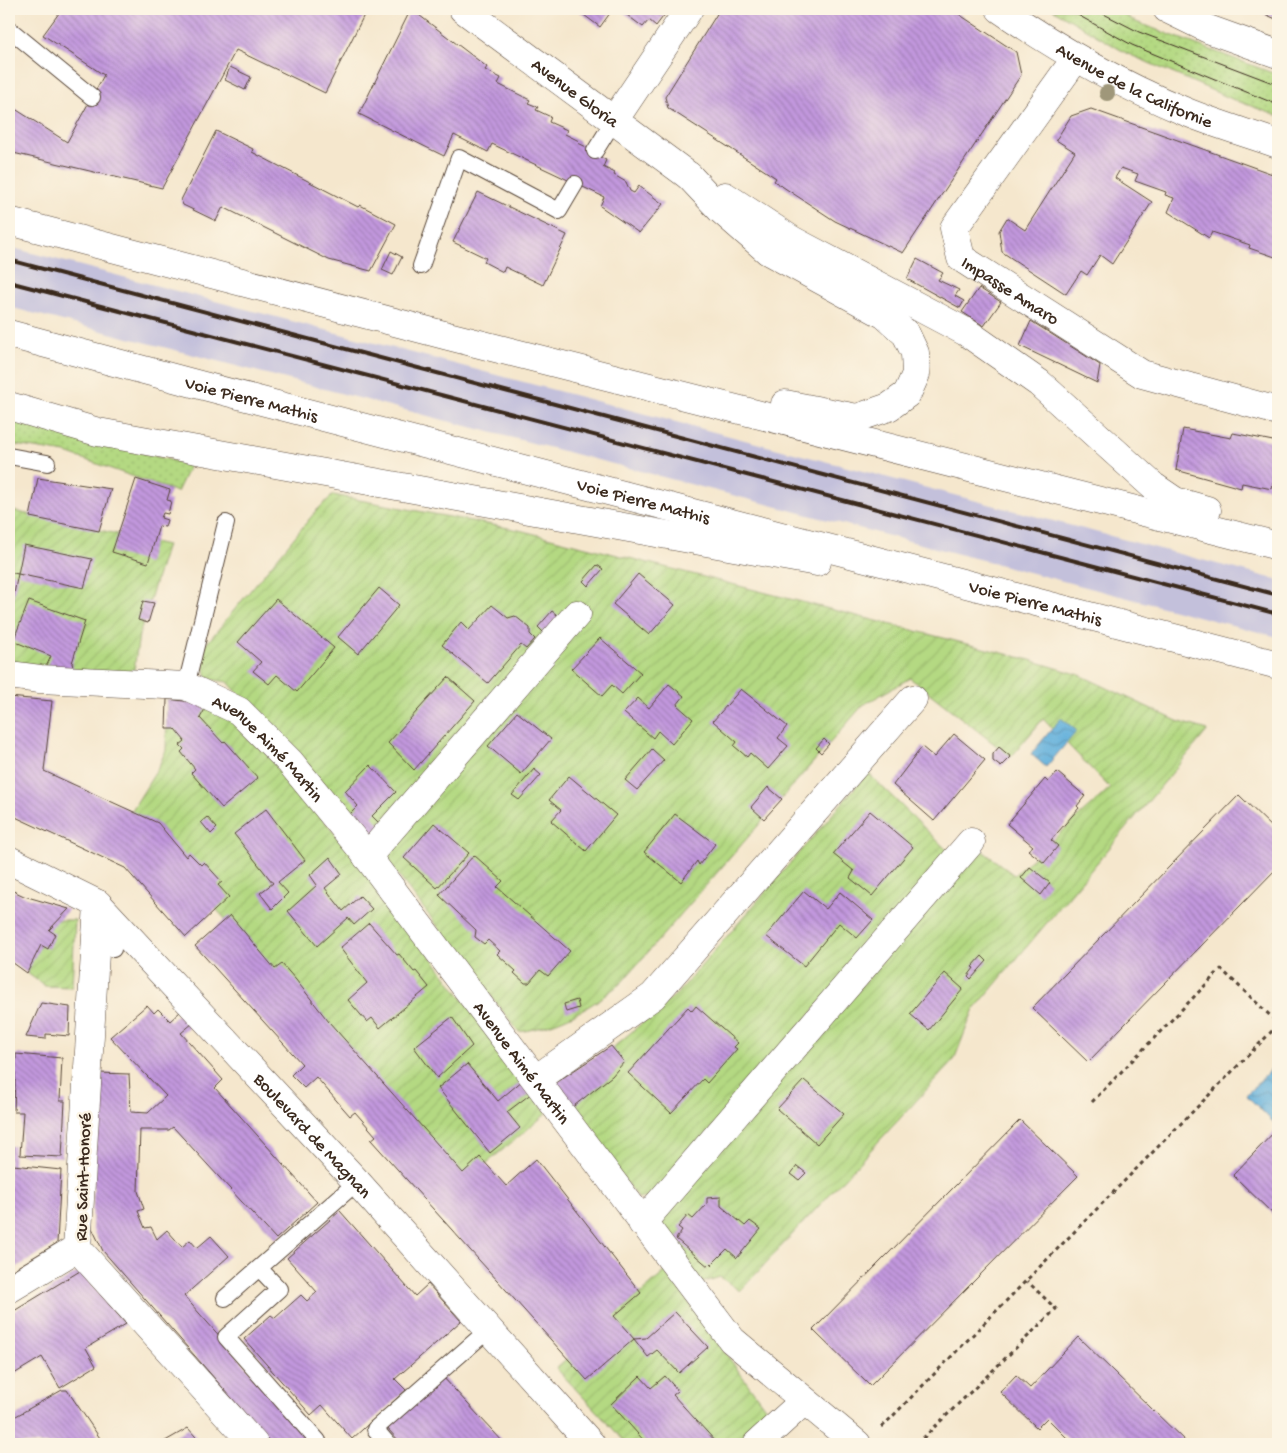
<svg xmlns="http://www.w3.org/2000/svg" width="1287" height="1453" viewBox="0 0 1287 1453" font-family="'Gochi Hand',sans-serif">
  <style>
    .industrial { fill: #c3c0db }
    .grass { fill: url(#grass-dots); stroke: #788250 }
    .garden { fill: url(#garden-furrows); stroke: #788250 }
    .water { fill: url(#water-waves); stroke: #4e6d7d }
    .building { fill: url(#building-back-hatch) }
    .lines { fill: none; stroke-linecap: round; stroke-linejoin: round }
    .lane-casing { stroke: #574638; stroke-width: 18 }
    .street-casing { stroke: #574638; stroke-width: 29 }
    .secondary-casing { stroke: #574638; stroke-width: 29 }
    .highway-casing { stroke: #574638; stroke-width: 29 }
    .path { stroke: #574638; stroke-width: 3; stroke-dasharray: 4 4; stroke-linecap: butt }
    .lane { stroke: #fff; stroke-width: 16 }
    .street { stroke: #fff; stroke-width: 28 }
    .secondary { stroke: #fff; stroke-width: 28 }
    .highway { stroke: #fff; stroke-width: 28 }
    .tram { stroke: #3b2a1e; stroke-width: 1 }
    .rail { stroke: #3b2a1e; stroke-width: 4 }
    .tree { fill: #9f977a }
    .labels { text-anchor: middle; stroke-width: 5; stroke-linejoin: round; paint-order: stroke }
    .street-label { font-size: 18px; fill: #3b2a1e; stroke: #fcf5e5 }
  </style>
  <defs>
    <pattern id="grass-dots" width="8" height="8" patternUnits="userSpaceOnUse" patternTransform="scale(1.25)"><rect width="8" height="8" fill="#b4d982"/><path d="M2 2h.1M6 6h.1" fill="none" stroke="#9cba70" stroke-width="1.8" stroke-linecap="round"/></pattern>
    <pattern id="garden-furrows" width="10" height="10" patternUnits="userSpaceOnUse" patternTransform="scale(1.25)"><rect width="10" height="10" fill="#b4d982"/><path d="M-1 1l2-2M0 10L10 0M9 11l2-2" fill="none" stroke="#9cba70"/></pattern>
    <pattern id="water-waves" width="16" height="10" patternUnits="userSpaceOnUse" patternTransform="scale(1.25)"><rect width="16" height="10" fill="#62b0dc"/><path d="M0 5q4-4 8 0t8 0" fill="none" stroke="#528fb2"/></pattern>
    <pattern id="building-back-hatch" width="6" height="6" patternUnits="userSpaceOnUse" patternTransform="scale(1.25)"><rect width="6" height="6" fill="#c298de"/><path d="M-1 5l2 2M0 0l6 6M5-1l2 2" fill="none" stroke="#9f7cb3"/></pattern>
  </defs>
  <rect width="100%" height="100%" fill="#fcf5e5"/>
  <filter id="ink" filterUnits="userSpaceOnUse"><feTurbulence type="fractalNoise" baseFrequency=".02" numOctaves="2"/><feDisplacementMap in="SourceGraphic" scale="10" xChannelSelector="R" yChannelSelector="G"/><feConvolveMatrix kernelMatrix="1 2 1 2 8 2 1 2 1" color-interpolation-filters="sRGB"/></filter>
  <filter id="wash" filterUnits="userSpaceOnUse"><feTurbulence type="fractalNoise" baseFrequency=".0096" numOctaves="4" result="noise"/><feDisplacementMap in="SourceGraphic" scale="20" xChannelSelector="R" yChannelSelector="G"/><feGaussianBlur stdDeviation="1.12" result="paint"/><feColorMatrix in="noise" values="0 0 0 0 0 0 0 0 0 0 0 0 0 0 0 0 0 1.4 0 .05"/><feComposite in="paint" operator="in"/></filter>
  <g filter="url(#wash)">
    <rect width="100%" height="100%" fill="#f5e7cd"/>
    <!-- industrial -->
    <path class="industrial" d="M9,247L1278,580V637L9,307Z"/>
    <!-- grass -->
    <path class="grass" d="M1052,9H1116L1136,22L1278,75V116L1232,99L1126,53Z
      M9,419L190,465L177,492L66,453L9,444Z"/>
    <!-- garden -->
    <path class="garden" d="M333,495L519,530L1030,660L1080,675L1177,721L1208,730L973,1011L954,1060L740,1291L720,1277L698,1284L657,1228L687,1186L980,849L1014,875L1110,788L1043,719L1011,757L910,678L863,705L622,982C590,1009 560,1025 519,1032L388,862L228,682L208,679L202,662V649L316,511Z
      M9,510L167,545L139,635L133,677L9,662Z
      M167,699L208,704L240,719L386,895L547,1113L464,1182L316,1017L129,815L158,768L166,750Z
      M868,773L950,853L652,1198H638L573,1113L598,1060L678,993Z
      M49,920H75L72,987L45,986L27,973Z
      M666,1271L766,1409L762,1428L745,1444H627L556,1368Z"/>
    <!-- water -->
    <path class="water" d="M1061,718L1077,731L1046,767L1031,754Z
      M1276,1064L1278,1066V1127L1246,1095Z"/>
    <g id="blocks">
      <!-- building -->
      <path class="building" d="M62,9H367L325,93L236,50L162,188L9,152V105L67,142L104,75L43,35Z
        M411,9L487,67L485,70L501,78L498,84L530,100L528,103L538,107L536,110L551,117L549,122L567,130L565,134L579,141L578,143L595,151L594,154L606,160L603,167L615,173L614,175L626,182L630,191L634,193L639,186L663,204L639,233L600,206L604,197L492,144L488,152L454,135L444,156L359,114Z
        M583,9H613L600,27L580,12Z
        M619,9H669L656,26L649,20L643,27Z
        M720,9H951L1016,52L1021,75L903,253L835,221L774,181L776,178L668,108L665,97Z
        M1249,9H1278V20L1267,15Z
        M230,67L251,77L245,90L225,80Z
        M1091,109L1278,176V258L1249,248L1250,245L1212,232L1209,238L1168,212L1174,198L1165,195L1166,192L1135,181L1138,174L1121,168L1115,178L1152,202L1112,264L1100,255L1087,275L1081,271L1066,294L1002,252L999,231L1007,218L1025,230L1075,152L1056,140L1071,116Z
        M216,131L253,149L252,152L358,207L360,205L396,224L371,271L329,260L223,207L216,221L183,205L181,200Z
        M478,192L567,235L543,285L505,267L503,272L484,262L486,258L453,242Z
        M391,251L402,257L393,275L382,270Z
        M917,259L943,273L938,280L959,290L955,296L964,301L960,308L907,279Z
        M979,288L1001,302L984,326L962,312Z
        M1031,321L1100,365L1097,383L1020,346Z
        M1183,429L1231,438L1233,433L1278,442V461L1272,489L1242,483L1241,488L1176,470Z
        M38,478L111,489L99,531L30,517Z
        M136,479L170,490L167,500L171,501L168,514L163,513L161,518L167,520L165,527L159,526L148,563L112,552Z
        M24,545L92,559L84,588L18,574Z
        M597,565L603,569L588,586L583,581Z
        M9,572L18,574L10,613H9Z
        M638,574L675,605L649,635L613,604Z
        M379,588L399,605L358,654L338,637Z
        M276,599L334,648L297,692L277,675L269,684L253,671L261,662L238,642Z
        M29,601L85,621L72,663L74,671L46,667L51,656L13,641Z
        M143,601L154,603L148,623L138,620Z
        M492,605L508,618L515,616L530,628V634L535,639L526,649L521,645L488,683L442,645L461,622L469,630Z
        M552,611L561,618L546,635L538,627Z
        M600,638L641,673L622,694L612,685L602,696L571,669Z
        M448,677L475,701L414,770L388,743Z
        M669,684L684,696L677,705L693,719L672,744L658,731L653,738L624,713L638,698L649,708Z
        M741,689L787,726L778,738L788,746L768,769L750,753L747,757L734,746L737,742L713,721Z
        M9,697L52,701L44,771L158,823L186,857L189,853L201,865L204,862L222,882L218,885L229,897L186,937L125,868L9,814Z
        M167,699L208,704L200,718L223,743L225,741L258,778L222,808L191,773L195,769L181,752L184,749L180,745L185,741L175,729H166Z
        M517,712L551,739L521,774L488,746Z
        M954,734L985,760L934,821L893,785L922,747L934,757Z
        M824,739L829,744L821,753L816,748Z
        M999,747L1011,757L1001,767L993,761V754Z
        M652,749L664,760L637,790L625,780Z
        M370,765L396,792L372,816L382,826L370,839L349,815L358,806L345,791Z
        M534,769L541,775L519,800L512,795Z
        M1057,772L1085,796L1077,806L1079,808L1051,840L1058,846L1044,863L1028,850L1033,846L1007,824L1045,779L1048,782Z
        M569,776L616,815L586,851L551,821L561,810L549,800Z
        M768,787L782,799L764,819L751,807Z
        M1239,795L1278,833V867L1088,1062L1032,1008Z
        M266,809L305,860L278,882L288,893L272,909L260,893L273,883L234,834Z
        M870,811L913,847L872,896L850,878L854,871L833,854Z
        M675,814L715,844L699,865L697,861L681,882L644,852Z
        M207,817L217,828L211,834L201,822Z
        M434,823L469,853L437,888L404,858Z
        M474,855L503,881L497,887L570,951L548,976L540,970L529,983H525L514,973L516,971L497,954L500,951L488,940L484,944L475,937L476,930L439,895Z
        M330,857L342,874L325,888L343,911L360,896L372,909L354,925L348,918L317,946L288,911L317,885L310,875Z
        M1030,867L1050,883L1041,895L1021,878Z
        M9,889L24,896L69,909L49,930L55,934L48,949L41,945L27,973L9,960Z
        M804,891L826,909L840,892L873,920L857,938L839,923L804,966L766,936Z
        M230,915L275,969L282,964L296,980L329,1022L463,1173L480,1157L506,1186L536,1159L641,1293L614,1316L634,1339L587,1380L371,1140L376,1136L355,1112L350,1116L316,1077L304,1088L291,1075L302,1064L195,946Z
        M369,923L397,955L399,954L414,972L416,971L429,987L380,1028L372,1018L367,1022L348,1000L367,983L340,948Z
        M982,956L987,961L971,979L968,976L974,968L972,967Z
        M945,973L963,989L929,1030L910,1014Z
        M577,1000L579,1008L566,1012L564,1004Z
        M41,1003L70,1007L69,1036L46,1034V1039L26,1037Z
        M147,1005L154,1013L158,1009L170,1021L181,1011L193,1023L181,1033L223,1080L215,1088L317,1202L276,1239L173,1127L169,1130H140L138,1191L144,1209L138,1211L145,1228L151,1227L157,1239L167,1230L182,1247L190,1240L197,1248L211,1236L229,1256L184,1296L315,1444H272L103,1251L92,1228L98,1073L129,1074L131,1112L148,1113L166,1096L110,1037Z
        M696,1006L738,1043L734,1047L737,1049L707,1083L703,1079L671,1113L628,1073L688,1007L692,1011Z
        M452,1017L472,1046L437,1078L414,1047Z
        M611,1046L624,1062L612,1076L570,1109L552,1085Z
        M16,1054L62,1058L60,1101H65L62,1157L20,1155L23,1112H14Z
        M467,1064L498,1101L523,1080L532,1093L507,1112L520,1128L490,1153L438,1088Z
        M804,1080L844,1114L817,1144L777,1109Z
        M1020,1120L1078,1176L870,1386L813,1330Z
        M1278,1128V1219L1233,1175Z
        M9,1146H14L13,1165L61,1170L57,1243L9,1272Z
        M797,1166L806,1173L799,1180L791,1174Z
        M721,1197V1206L745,1226L750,1221L761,1229L737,1258L727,1249L709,1267L676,1239L682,1230L678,1227L688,1215L693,1219L707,1204V1198Z
        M340,1211L415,1296L428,1284L461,1321L395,1379L406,1390L352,1439L322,1405L311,1415L244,1339L271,1315L275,1318L301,1295L307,1301L317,1292L287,1258Z
        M80,1271L126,1324L86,1348L96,1366L60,1388L42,1357L9,1377V1314Z
        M675,1312L708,1347L679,1373L657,1350L648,1357L634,1339L646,1338Z
        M1078,1337L1188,1444H1073L1047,1418L1037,1428L1000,1392L1016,1375L1030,1388Z
        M442,1376L505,1444H402L386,1427Z
        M640,1376L651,1388L665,1376L678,1391L673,1395L718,1444H647L611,1404Z
        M62,1390H67L104,1444H9V1420Z
        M188,1428L202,1444H160Z"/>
    </g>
  </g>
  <g filter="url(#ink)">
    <use href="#blocks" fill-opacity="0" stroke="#574638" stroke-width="1"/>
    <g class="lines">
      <defs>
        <path id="lane" d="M9,29L92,97
          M595,151L613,122
          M421,266L459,158L559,211L575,184
          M9,456L47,463
          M186,686L226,523
          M103,920L113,949
          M225,1298L259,1268
          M318,1441L226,1337L279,1289L259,1268L357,1182
          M388,1444L375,1429L488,1330"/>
        <g id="street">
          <path id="s1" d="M1076,58L954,228L961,258L1142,374L1278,411"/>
          <path d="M613,122L689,9"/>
          <path id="s2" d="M9,675L40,679L186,686L239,711L290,762L363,851L732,1340L857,1444"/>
          <path d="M367,857L577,614"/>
          <path id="s3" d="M9,860L98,904L357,1182L591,1444"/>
          <path d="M98,904L77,1248L254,1444"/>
          <path d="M536,1079L653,996L913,699"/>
          <path d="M642,1223L971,842"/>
          <path d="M9,1289L77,1248"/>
          <path d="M757,1444L804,1401"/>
        </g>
        <g id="secondary">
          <path id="s4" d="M463,9L689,176"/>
          <path id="s5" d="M1000,9C1058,49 1119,84 1184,111C1215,124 1247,133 1278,144"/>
          <path d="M1167,9L1208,29L1278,54"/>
        </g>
        <g id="highway">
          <path d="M689,176L720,209L768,251L885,315L906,334L915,353L916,374L907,394L889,407L857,418L785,404"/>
          <path d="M725,196L792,240L966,332L1039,383L1153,486L1175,501L1207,510"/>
          <path d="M9,221L448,336L1278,546"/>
          <path id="s6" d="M9,334L200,385L1278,665"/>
          <path d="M9,406L98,432L817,562"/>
        </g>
      </defs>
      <!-- lane casing -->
      <use href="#lane" class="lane-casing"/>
      <!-- street casing -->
      <use href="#street" class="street-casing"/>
      <!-- secondary casing -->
      <use href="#secondary" class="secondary-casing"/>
      <!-- highway casing -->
      <use href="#highway" class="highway-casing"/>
      <!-- path -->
      <path class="path" d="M1092,1102L1221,969L1278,1023
        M882,1427L1278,1025
        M917,1444L1056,1309L1027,1281"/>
      <!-- lane -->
      <use href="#lane" class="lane"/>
      <!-- street -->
      <use href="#street" class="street"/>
      <!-- secondary -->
      <use href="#secondary" class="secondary"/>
      <!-- highway -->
      <use href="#highway" class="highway"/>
      <!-- tram -->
      <path class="tram" d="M1067,9L1132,45L1278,105
        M1094,9L1139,32L1278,85"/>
      <!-- rail -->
      <path class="rail" d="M9,260L1278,595
        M9,282L1278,614"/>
    </g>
    <!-- trees -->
    <circle class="tree" cx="1107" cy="93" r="8"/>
  </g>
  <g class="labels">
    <!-- street labels -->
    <g class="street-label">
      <text dy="6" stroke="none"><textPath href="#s5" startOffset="155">Avenue de la Californie</textPath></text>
      <text dy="6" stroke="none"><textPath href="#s4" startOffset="140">Avenue Gloria</textPath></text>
      <text dy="6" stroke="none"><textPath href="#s1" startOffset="299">Impasse Amaro</textPath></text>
      <text dy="6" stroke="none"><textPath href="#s6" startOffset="251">Voie Pierre Mathis</textPath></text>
      <text dy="6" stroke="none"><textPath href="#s6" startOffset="656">Voie Pierre Mathis</textPath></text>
      <text dy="6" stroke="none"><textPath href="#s6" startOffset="1061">Voie Pierre Mathis</textPath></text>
      <text dy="6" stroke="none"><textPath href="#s2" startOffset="282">Avenue Aimé Martin</textPath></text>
      <text dy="6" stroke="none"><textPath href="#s2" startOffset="688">Avenue Aimé Martin</textPath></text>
      <text dy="6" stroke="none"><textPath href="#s3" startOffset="415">Boulevard de Magnan</textPath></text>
      <text transform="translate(82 1177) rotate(-88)" y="6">Rue Saint-Honoré</text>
    </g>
  </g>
  <!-- margin -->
  <rect width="1287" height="1453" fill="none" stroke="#fcf5e5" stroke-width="30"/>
</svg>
